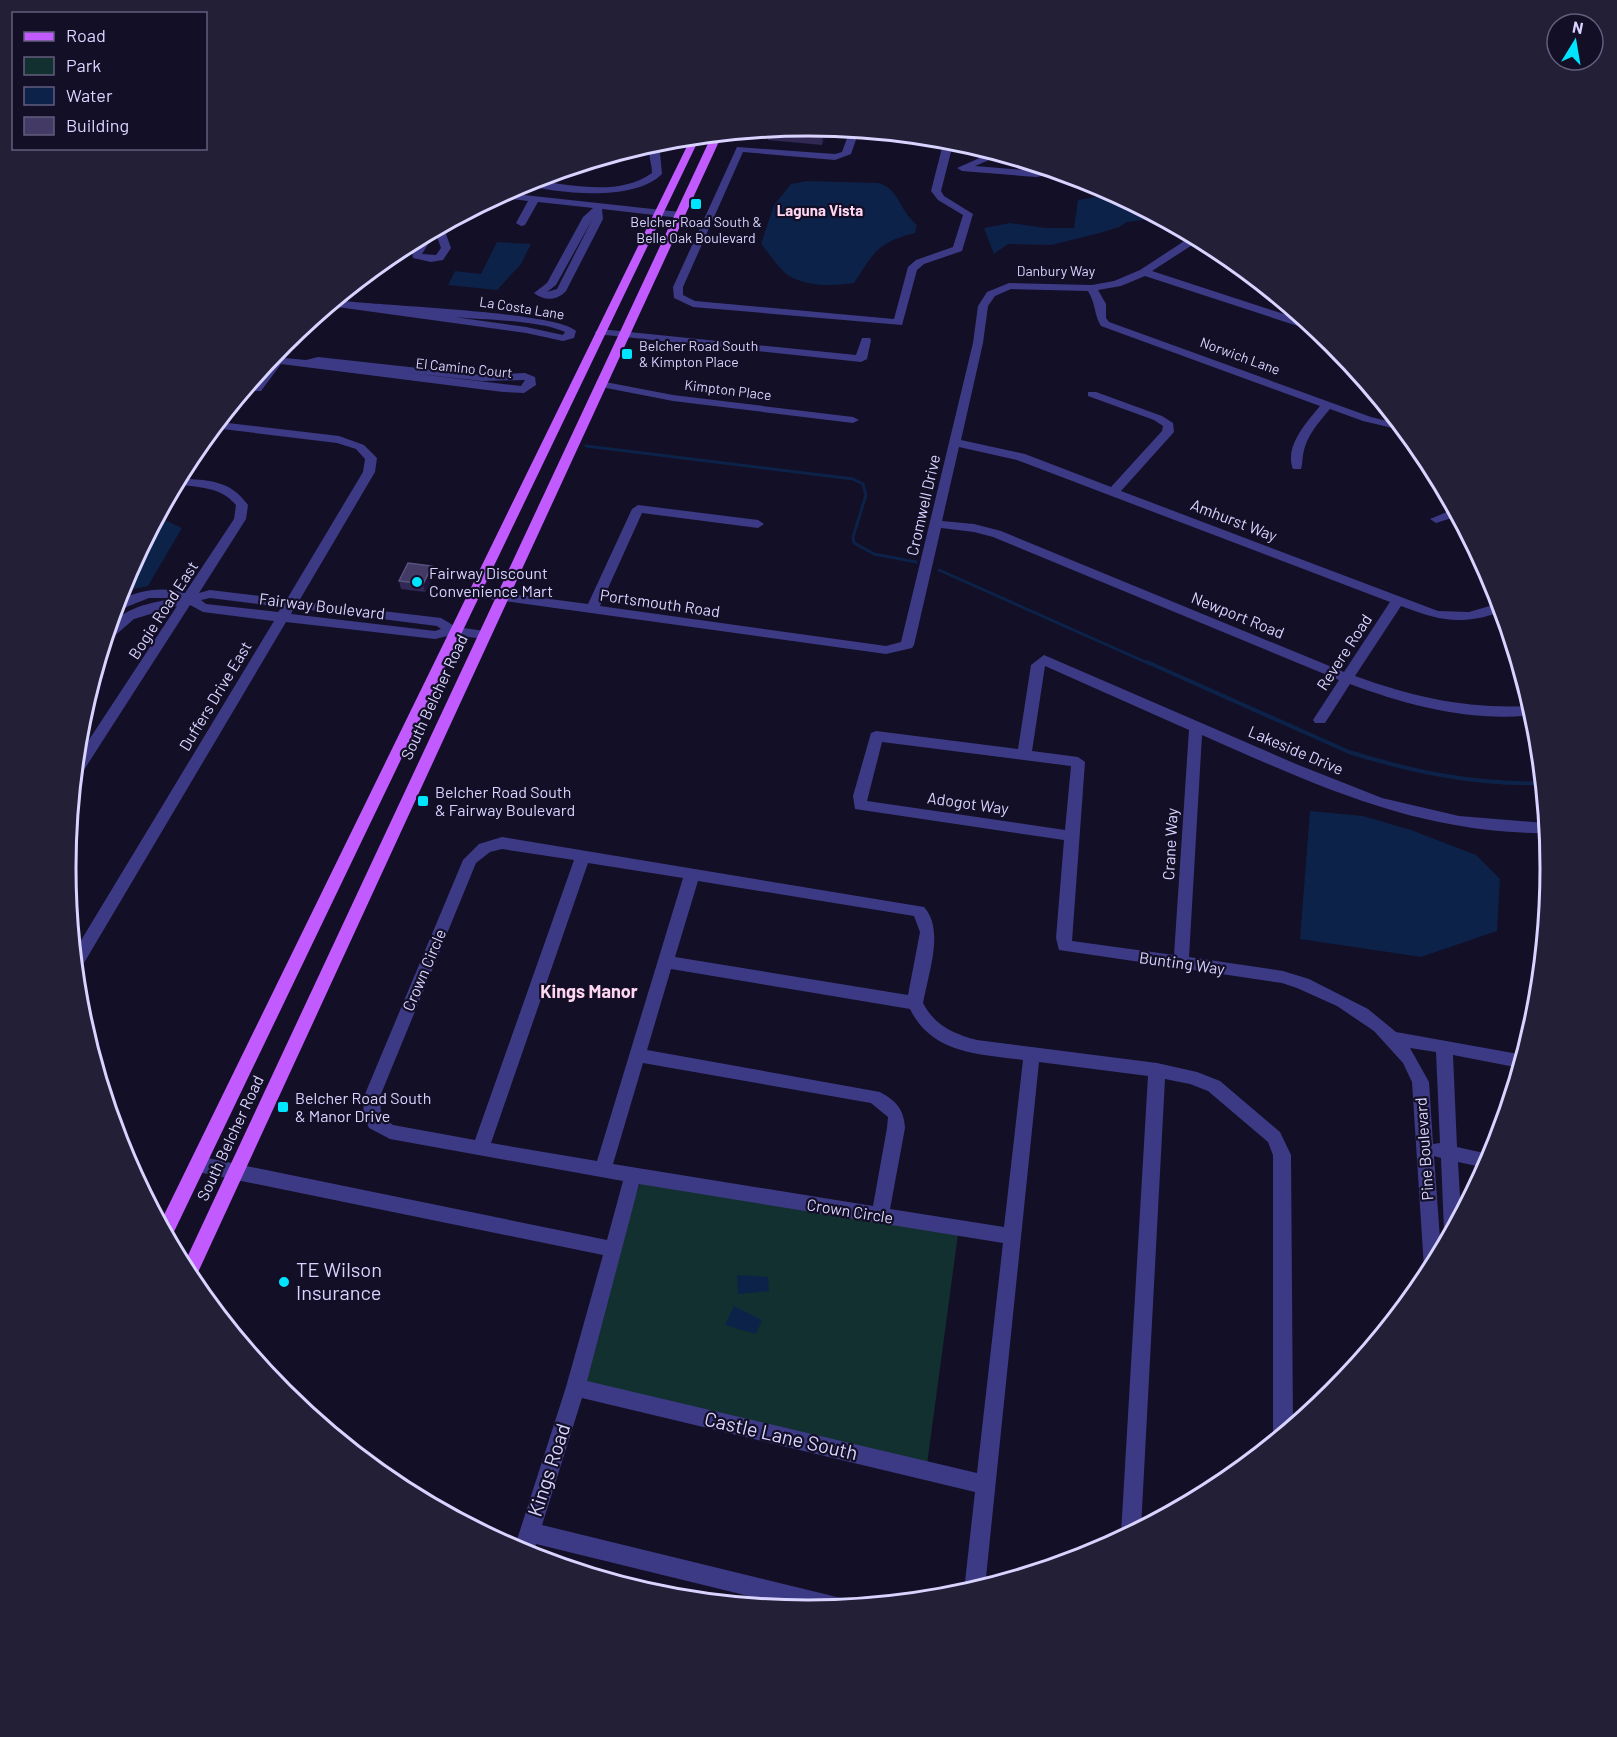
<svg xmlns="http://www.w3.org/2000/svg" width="1617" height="1737" viewBox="0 0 1617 1737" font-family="Barlow,sans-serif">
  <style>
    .green { fill: #12302f }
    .water { fill: #0c2248 }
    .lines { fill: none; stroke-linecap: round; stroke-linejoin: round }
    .stream-far1 { stroke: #0c2248; stroke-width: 3 }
    .stream { stroke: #0c2248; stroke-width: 4 }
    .minor { fill: #3d3a85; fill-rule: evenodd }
    .major { fill: #c25bff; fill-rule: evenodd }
    .wall { fill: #312854 }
    .shaded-wall { fill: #1d163a }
    .building { fill: #433a66; stroke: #5a527e; stroke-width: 1.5 }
    .poi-dot { fill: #00e5ff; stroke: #130f26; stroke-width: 2 }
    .labels { text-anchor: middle; stroke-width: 4.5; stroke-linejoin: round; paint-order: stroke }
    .far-poi-label { font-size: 14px; fill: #d9d4ff; stroke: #130f26 }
    .far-street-label { font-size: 14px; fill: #d9d4ff; stroke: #130f26 }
    .far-neighbourhood-label { font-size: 15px; font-weight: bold; fill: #ffd6f0; stroke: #130f26 }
    .street-label { font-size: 16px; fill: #d9d4ff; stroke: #130f26 }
    .poi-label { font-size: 16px; fill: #d9d4ff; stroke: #130f26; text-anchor: start }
    .neighbourhood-label { font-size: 18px; font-weight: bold; fill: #ffd6f0; stroke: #130f26 }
    .near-poi-label { font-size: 20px; fill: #d9d4ff; stroke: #130f26; text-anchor: start }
    .near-street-label { font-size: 20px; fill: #d9d4ff; stroke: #130f26 }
    .rim { fill: none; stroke: #d9d4ff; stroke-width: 3 }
  </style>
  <rect width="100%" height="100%" fill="#130f26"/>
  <!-- green -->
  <path class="green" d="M641,1180L959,1227L926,1472L578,1390L619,1245Z"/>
  <!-- water -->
  <path class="water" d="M807,181L878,183C900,189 898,209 917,225L915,233C877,243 875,251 854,283C834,286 808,287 789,276C779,269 769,253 761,244L774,205L791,184Z
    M1114,194L1159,218L1127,222L1119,227L1100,233L1051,245L1008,244L994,254L984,228L1010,223L1045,228H1074L1078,200Z
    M497,242L531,244L521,264L497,290L448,285L455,271L481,274Z
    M159,517L182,528L148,586L125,591L119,596L123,584Z
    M1310,811L1363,816L1411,830L1476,855L1500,879L1497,931L1421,957L1300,939Z
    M737,1275L768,1277L769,1291L738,1294Z
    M734,1306L762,1320L756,1334L725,1325Z"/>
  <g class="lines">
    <!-- stream-far1 -->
    <path class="stream-far1" d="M586,446L853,479L863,484L866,495L853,537L854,543L874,554L916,562
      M939,570L1150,664"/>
    <!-- stream -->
    <path class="stream" d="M1147,662L1349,752C1413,772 1476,785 1543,783"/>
    <!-- minor -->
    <path class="minor" d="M850,130L859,131L851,154L835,160L743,152L683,287V295L695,301L894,319L908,267L916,260L953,247L963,215L938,200L931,191L944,140H954L941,191L944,196L973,214L962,251L924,264L917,270L902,325L693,307L674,298L673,287L737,147L835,154L842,152Z
      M659,142L662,174C635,202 557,194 522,184C535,178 547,182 560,184C591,188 625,192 652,173C652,164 647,152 650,145Z
      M993,152L1001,155L975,166L1036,171L1049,169L1060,173L1036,177L962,171L957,168Z
      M506,193L680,212L685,215L680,218L602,209L603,219L566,291C557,301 544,301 534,293L547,283L583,217L593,208L538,202L525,225L521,226L516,223L528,201L497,197ZM593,218L557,289L547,292L556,285Z
      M451,222L452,224L446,234L451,248L443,260L431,262L413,258L412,252L422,237L434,231L435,233L422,254L436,255L441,248L436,234L440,228Z
      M1192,236L1200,240L1152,271L1308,322L1318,330H1310L1145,276L1121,286L1098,290L1106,304V318L1109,322L1371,417L1399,424L1405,431L1363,421L1330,409C1319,422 1308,434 1304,450C1302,456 1303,463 1301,469H1293C1284,446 1307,422 1320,406L1101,326C1094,315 1096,304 1088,291L1011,289L995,296L988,306L983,343L961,440L1025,454L1111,487L1162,431L1163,426L1154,420L1088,396V392H1096L1162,416L1173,423L1174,432L1121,491L1438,611L1469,612L1500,603L1503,611C1462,626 1440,621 1401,606L1355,676C1416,698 1467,709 1531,706L1534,715C1471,722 1409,706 1350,684L1325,723H1315L1313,720L1339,680L993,537L974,532L941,528L914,645L912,648L886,654L475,597L469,593L475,589L588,604L632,509L638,505L758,520L764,524L758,528L642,513L600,606L886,646L901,642L973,343L978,306L987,292L1009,283L1092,285L1114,281L1140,270ZM959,447L1017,460L1390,602L1344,672L1001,531L974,524L942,521Z
      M336,300C376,306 555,311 576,331L574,338L563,341L526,333L330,306ZM454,317C485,320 538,320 565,332L563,335L526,327Z
      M301,329L303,332L285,358L306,360L318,357L482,375L525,373L535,377L536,385L524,393L503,392L281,364L261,391H253L251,389L271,362H269L285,342ZM401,372L482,381L525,380L521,386Z
      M600,329L856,355L862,338H870L871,340L867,359L861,362L596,334L595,332Z
      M600,381L673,395L853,417L859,420L853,423L673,401L596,386V382Z
      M219,422L339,436L364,445L377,458L375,472L299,601L441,618L456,627L485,631L492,635L485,639L452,635L435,639L286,622L81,968L76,970L74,952L274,621L203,612L190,605L80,776L75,777L77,758L177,606L134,619L112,638L106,639C116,607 145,605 174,598H149L116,611L117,601C140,590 161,586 185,593L234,519L236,505C220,486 199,488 176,484L180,478C209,481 229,479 248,505L246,519L199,593L210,590L287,599L363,472L365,459L356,449L337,443L214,428ZM210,598L282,607L278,612L206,604L201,600ZM294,608L437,626L441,629L435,631L291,614Z
      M1454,509L1458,516L1436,523L1430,519Z
      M1044,655L1296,764L1382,798L1459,816L1546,823L1548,833C1418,834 1318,786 1202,735L1189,957L1283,971L1309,979L1368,1009L1396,1032L1524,1055L1520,1068L1453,1055L1457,1147L1493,1155L1486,1168L1458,1162L1461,1215L1450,1237L1444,1230L1441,1158L1434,1156L1441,1253L1429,1275L1424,1268L1412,1082L1403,1063L1374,1031L1337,1006L1297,988L1282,983L1059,950L1056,938L1064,840L855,809L853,796L871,733L876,731L1018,749L1031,665ZM1045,666L1189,730L1174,955L1072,941L1085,762L1078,757L1032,751ZM882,742L1071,766L1065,830L867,801ZM1410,1048L1436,1052L1440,1143L1433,1144L1429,1082Z
      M502,837L924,907C945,930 928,974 923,1003C935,1026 954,1034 977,1040L1157,1063L1197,1072L1220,1081L1280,1132L1291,1155L1293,1427L1276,1441L1273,1435V1155L1268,1142L1208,1091L1190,1084L1165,1079L1141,1528L1123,1538L1121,1534L1148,1076L1039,1062L985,1587L965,1593L964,1591L975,1492L582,1398L542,1525L841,1598L848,1601L851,1607L810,1611L536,1544L532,1557L514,1549L566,1387L603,1255L198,1172L192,1169L189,1164L192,1159L198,1156L607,1240L623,1181L390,1139L369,1128L363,1112L365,1094L463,860L479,844ZM502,849L574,860L475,1140L393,1125C379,1116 380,1111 381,1094L476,863L490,852ZM588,863L683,878L597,1161L491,1143ZM698,881L914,916L920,932L908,995L675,957ZM671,969L910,1009C932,1054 979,1054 1023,1060L1004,1227L890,1209L905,1128C904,1109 896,1101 880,1092L647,1050ZM643,1063L871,1103L888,1117L887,1128L873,1206L613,1164ZM639,1184L1003,1243L977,1473L587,1381Z"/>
    <!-- major -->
    <path class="major" d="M712,135H722L194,1281L192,1282L183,1266Z
      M700,137L171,1238L169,1239L160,1223L691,138Z"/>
  </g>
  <!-- wall -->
  <path class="wall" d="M809,126L829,128L822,145L768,140V130Z
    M432,566L434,575L425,592L401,589L399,581Z"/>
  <!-- shaded-wall -->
  <path class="shaded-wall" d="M823,127L829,128L822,145L823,130Z
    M432,566L434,575L425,592L423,584Z"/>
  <!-- building -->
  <path class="building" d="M809,126L823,127V130L797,127Z
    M408,563L432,566L423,584L399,581Z"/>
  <!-- markers -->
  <g class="poi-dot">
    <rect x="690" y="198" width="12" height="12" rx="3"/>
    <rect x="621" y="348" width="12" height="12" rx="3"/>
    <circle cx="417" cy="582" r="6"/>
    <rect x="417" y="795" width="12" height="12" rx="3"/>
    <rect x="277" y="1101" width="12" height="12" rx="3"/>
    <circle cx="284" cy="1282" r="6"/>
  </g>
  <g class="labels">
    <!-- far-poi labels -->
    <g class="far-poi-label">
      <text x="696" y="227">Belcher Road South &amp;<tspan x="696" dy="16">Belle Oak Boulevard</tspan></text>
      <text x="639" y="351" text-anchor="start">Belcher Road South<tspan x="639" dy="16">&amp; Kimpton Place</tspan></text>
    </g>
    <!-- far-street labels -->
    <g class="far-street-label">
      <text x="1056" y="276">Danbury Way</text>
      <text transform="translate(522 308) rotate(9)" y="5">La Costa Lane</text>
      <text transform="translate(1240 356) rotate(20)" y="5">Norwich Lane</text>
      <text transform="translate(464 368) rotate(6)" y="5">El Camino Court</text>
      <text transform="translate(728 390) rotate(7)" y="5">Kimpton Place</text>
    </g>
    <!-- far-neighbourhood labels -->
    <g class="far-neighbourhood-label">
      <text x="820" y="216">Laguna Vista</text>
    </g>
    <!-- street labels -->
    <g class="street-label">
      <text transform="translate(923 505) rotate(-77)" y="6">Cromwell Drive</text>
      <text transform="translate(1234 520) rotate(21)" y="6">Amhurst Way</text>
      <text transform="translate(660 603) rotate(8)" y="6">Portsmouth Road</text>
      <text transform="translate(322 606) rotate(7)" y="6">Fairway Boulevard</text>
      <text transform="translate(163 610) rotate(-57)" y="6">Bogie Road East</text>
      <text transform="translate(1238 615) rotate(22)" y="6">Newport Road</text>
      <text transform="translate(1344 652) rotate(-57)" y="6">Revere Road</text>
      <text transform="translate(215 696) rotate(-59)" y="6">Duffers Drive East</text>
      <text transform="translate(434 697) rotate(-65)" y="6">South Belcher Road</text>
      <text transform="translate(1296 750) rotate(23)" y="6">Lakeside Drive</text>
      <text transform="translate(968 803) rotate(8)" y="6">Adogot Way</text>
      <text transform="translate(1170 844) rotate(-87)" y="6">Crane Way</text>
      <text transform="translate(1182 963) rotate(8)" y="6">Bunting Way</text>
      <text transform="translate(424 970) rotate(-67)" y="6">Crown Circle</text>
      <text transform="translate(230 1138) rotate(-65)" y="6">South Belcher Road</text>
      <text transform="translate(1424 1149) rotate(-94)" y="6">Pine Boulevard</text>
      <text transform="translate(850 1211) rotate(9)" y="6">Crown Circle</text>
    </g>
    <!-- poi labels -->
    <g class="poi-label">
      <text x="429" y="579">Fairway Discount<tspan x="429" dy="18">Convenience Mart</tspan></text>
      <text x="435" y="798">Belcher Road South<tspan x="435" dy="18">&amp; Fairway Boulevard</tspan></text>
      <text x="295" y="1104">Belcher Road South<tspan x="295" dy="18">&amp; Manor Drive</tspan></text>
    </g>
    <!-- neighbourhood labels -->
    <g class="neighbourhood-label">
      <text x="589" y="998">Kings Manor</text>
    </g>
    <!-- near-poi labels -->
    <g class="near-poi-label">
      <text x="296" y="1277">TE Wilson<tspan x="296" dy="23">Insurance</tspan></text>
    </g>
    <!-- near-street labels -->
    <g class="near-street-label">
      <text transform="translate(781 1436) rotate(13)" y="7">Castle Lane South</text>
      <text transform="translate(549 1470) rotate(-72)" y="7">Kings Road</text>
    </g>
  </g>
  <!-- crop -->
  <path d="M0 0H1617V1737H0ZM76 868a732 732 0 1 1 1464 0a732 732 0 1 1-1464 0Z" fill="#231f37" fill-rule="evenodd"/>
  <path class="rim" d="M76 868a732 732 0 1 1 1464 0a732 732 0 1 1-1464 0Z"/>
  <!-- legend -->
  <rect x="12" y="12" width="195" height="138" fill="#130f26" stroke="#625e7d" stroke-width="1.5"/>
  <rect x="24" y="32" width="30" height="9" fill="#c25bff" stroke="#625e7d" stroke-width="1.5"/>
  <text x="66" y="42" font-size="18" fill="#d9d4ff">Road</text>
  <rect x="24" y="57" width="30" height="18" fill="#12302f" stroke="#625e7d" stroke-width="1.5"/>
  <text x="66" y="72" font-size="18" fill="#d9d4ff">Park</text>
  <rect x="24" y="87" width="30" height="18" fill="#0c2248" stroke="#625e7d" stroke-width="1.5"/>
  <text x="66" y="102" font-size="18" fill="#d9d4ff">Water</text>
  <rect x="24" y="117" width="30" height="18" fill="#433a66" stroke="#625e7d" stroke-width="1.5"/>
  <text x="66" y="132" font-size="18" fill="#d9d4ff">Building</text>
  <!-- north arrow -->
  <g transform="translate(1575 42) rotate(11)"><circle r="28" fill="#130f26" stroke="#625e7d" stroke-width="1.5"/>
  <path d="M0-4.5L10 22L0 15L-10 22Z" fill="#00e5ff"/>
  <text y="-9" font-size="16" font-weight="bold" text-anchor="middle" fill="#d9d4ff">N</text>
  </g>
</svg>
